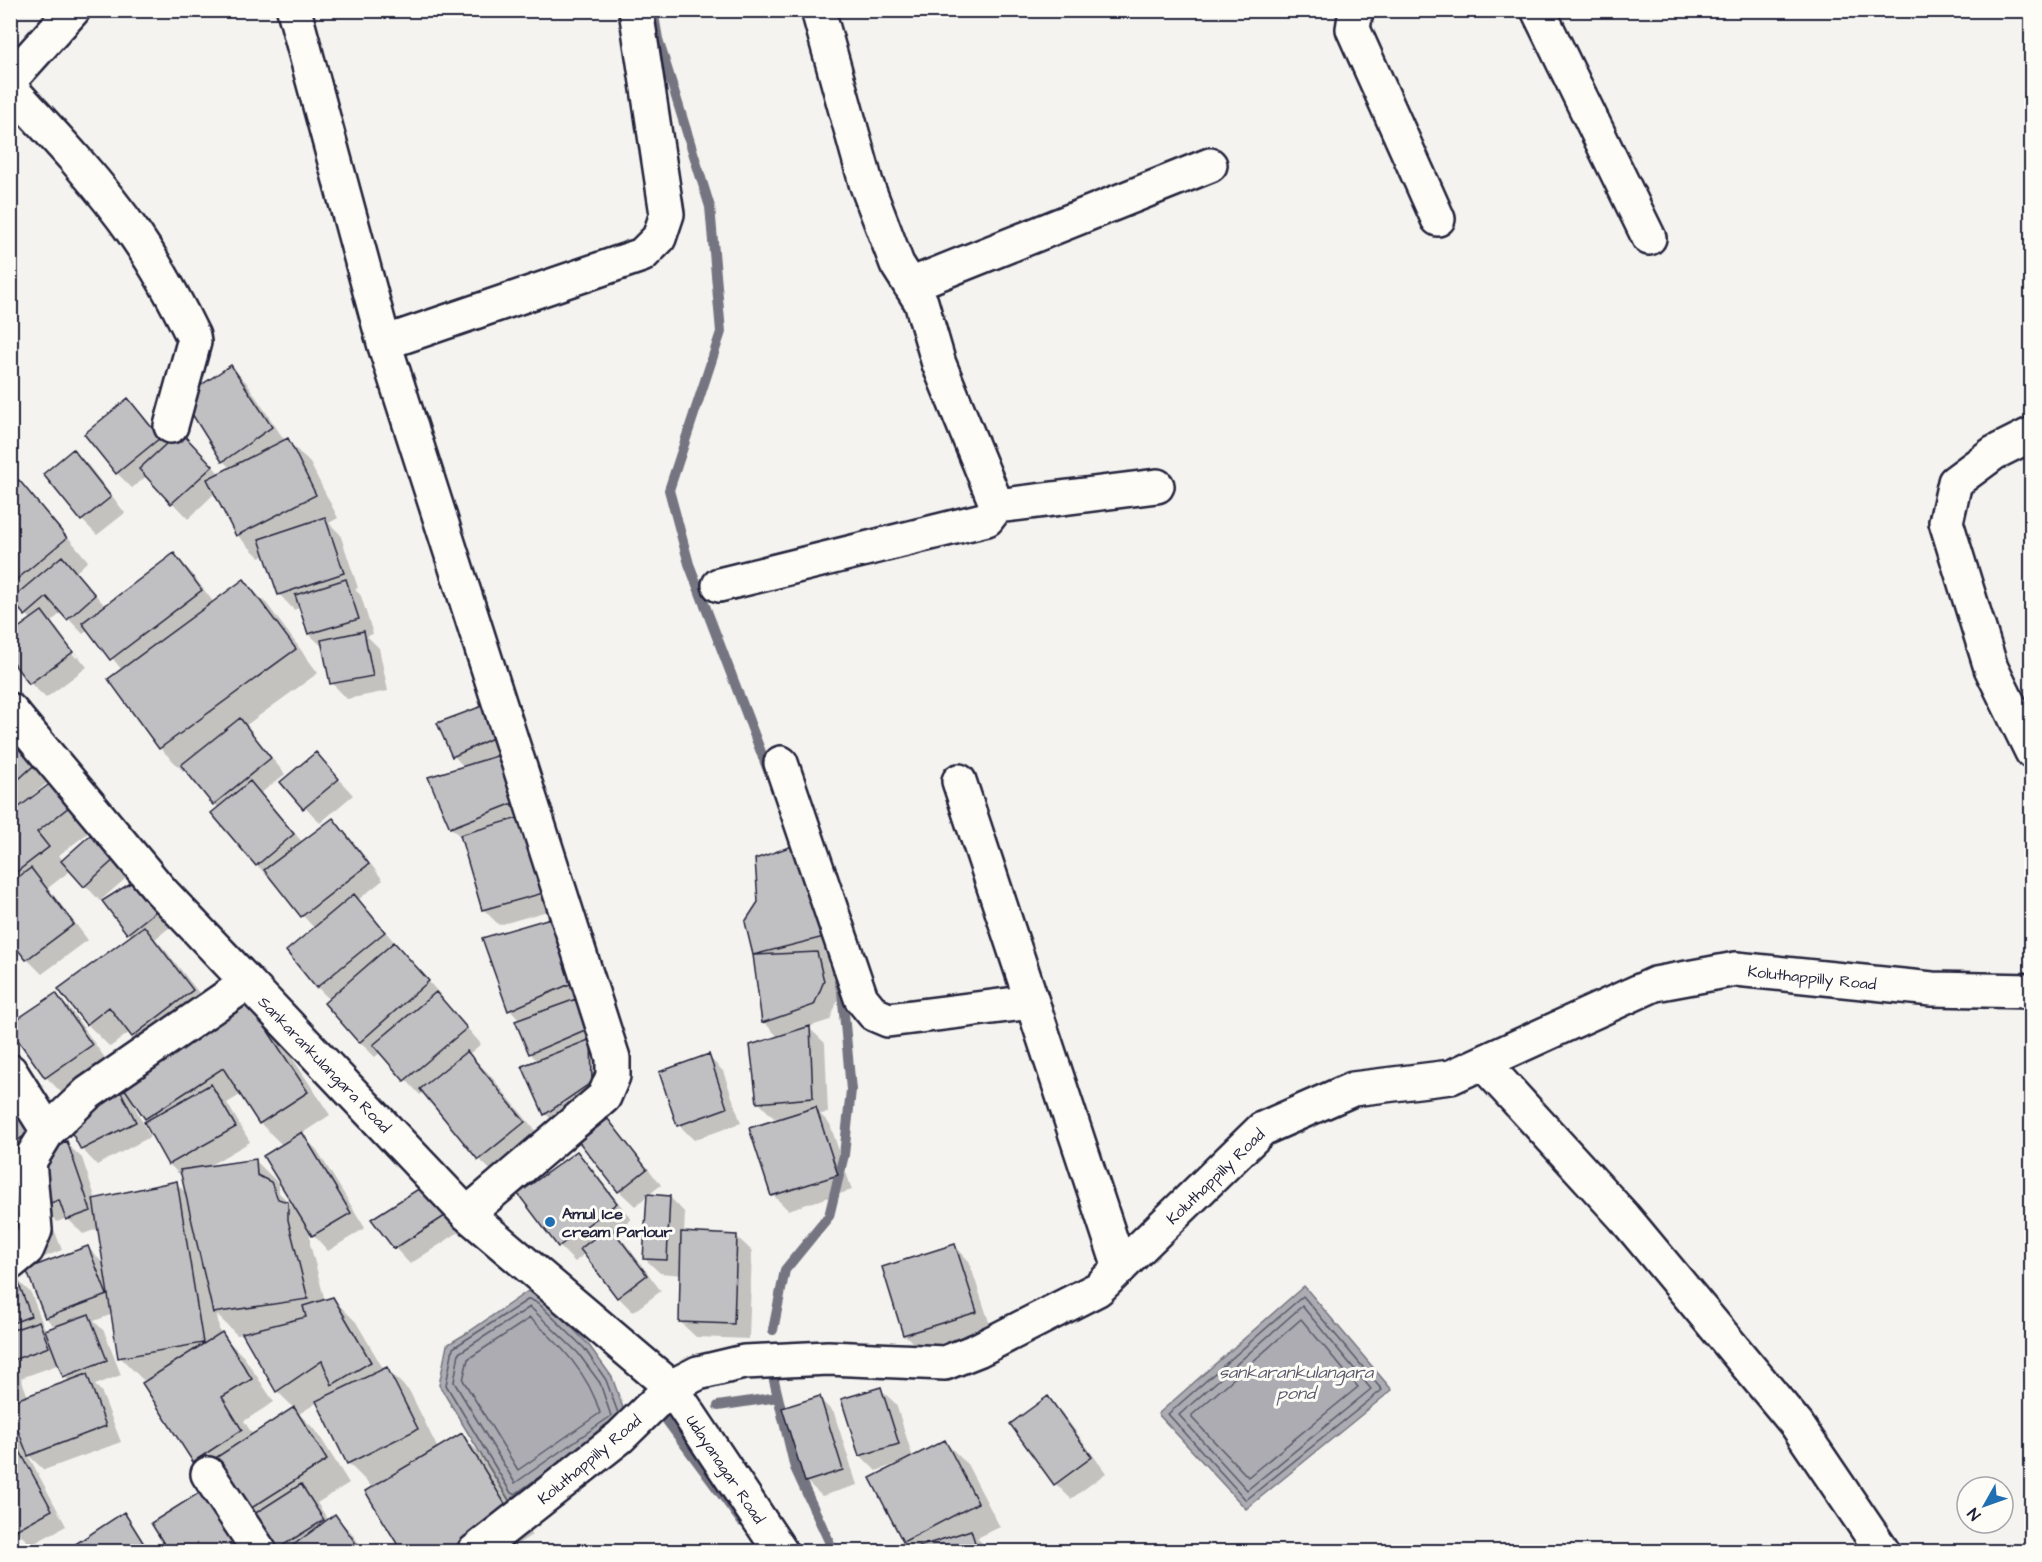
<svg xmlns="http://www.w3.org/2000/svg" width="2042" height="1562" viewBox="0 0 2042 1562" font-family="'Architects Daughter',sans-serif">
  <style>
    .water { fill: #acacb2; stroke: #757582; stroke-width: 1.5 }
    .shadow { fill: #0003; fill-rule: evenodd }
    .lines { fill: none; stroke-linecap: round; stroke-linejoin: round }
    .shore { stroke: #59596b; stroke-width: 1.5 }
    .stream { stroke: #757582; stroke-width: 10 }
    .building { fill: #c0bfc2; stroke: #22223b; stroke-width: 1.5 }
    .minor-casing { stroke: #22223b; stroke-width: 38 }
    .major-casing { stroke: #22223b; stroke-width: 38 }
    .minor { stroke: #fdfcf7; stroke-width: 33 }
    .major { stroke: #fdfcf7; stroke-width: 33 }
    .poi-dot { fill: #1f6fb2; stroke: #fdfcf7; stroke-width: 2 }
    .labels { text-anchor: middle; stroke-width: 6; stroke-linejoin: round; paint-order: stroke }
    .street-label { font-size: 16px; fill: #22223b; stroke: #fdfcf7 }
    .poi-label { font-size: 16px; font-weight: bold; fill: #22223b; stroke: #fdfcf7; text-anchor: start }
    .water-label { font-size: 18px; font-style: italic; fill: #59596b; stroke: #fdfcf7 }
  </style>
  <rect width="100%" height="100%" fill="#f4f3ef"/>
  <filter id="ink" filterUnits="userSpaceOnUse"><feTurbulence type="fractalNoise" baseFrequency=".0167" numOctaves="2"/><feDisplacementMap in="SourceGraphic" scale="12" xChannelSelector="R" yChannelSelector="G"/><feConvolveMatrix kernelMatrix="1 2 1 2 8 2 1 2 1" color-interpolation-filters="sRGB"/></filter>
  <g filter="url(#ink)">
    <!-- water -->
    <path class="water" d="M1304,1286L1392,1390L1246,1509L1158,1414Z
      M528,1291L541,1297L588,1344L612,1377L628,1422L511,1504L439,1385L447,1345L467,1333Z"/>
    <!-- shadow -->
    <path class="shadow" d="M231,367L246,382L285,441L287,440L310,463L338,518L329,523L340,534L358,588L355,589L361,596L373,634L367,636L379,648L388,691L347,699L332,683L325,649L309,634L301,607L294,610L279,594L266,555L260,558L237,535L215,493L188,519L147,476L132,488L117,473L128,400L143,415L167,445L195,448L220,474L231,469L223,461Z
      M73,451L89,466L125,513L97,535L82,520Z
      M18,482L41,505L88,561L76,572L106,607L174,555L189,570L214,603L244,581L267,604L318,673L245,726L285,774L261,793L303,843L333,820L348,835L383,880L358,900L443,998L442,999L481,1044L469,1054L490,1075L547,1145L502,1181L479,1159L424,1092L420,1095L381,1052L375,1057L360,1042L330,1000L317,987L315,929L257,865L219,809L186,769L183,771L160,748L122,670L89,629L83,634L62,612L51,622L87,667L46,698L30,683L32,620L10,598V489ZM53,627H56L78,657L76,658Z
      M484,707L561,907L499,925L483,909L464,840L451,828L465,768L454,756L439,724Z
      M10,728L55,776L32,796L34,798L55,781L96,827L59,855L63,861L97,831L134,871L100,901L71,870L48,888L88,940L42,974L27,959L10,938Z
      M316,754L353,795L320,823L283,782Z
      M757,860L846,959L827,964L832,969L839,997L830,1020L808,1027L825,1043L828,1113L820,1114L830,1124L852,1190L788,1210L773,1195L784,1117L774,1118L759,1103L779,1038L764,1022L755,955L760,902Z
      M136,881L174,924L155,939L166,951L210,1007L262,1012L330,1115L301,1134L317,1150L365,1228L328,1251L310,1231V1244L325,1301L333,1299L356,1322L384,1370L387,1369L410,1392L438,1449L461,1435L484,1457L532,1535L505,1552H404L377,1483L371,1486L348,1463L318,1402L299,1414L317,1432L349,1483L317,1503L329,1521L335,1516L351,1532L365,1552H276L257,1514L217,1484L194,1461L151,1378L143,1380L120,1357L113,1314L94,1321L104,1331L121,1375L95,1385L101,1391L121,1442L44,1470L28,1455L66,1526L31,1545L11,1525L10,1430L20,1439L24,1447L26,1446L14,1414L10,1415V1280L15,1278L31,1293L44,1327L48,1331L56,1328L46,1318L88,1248L105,1265L100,1228L83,1234L67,1218L57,1222L47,1211L62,1250L27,1264L31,1155L10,1132V1056L40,1151L66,1143L82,1158L96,1200L176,1183L187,1194L183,1178L169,1164L149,1121L134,1100L132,1101L150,1137L97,1165L82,1149L113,1078L127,1092L146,1049L130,1032L110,1047L87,1024L132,937L104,902ZM242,1094L260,1123L283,1146L295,1208L279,1193V1184L256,1161L205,1168L250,1142L227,1103ZM217,1315L237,1335L245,1334L277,1391L295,1409L253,1435L244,1421L274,1402L244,1357L221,1334L220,1335ZM60,1364L64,1376L70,1382L28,1397L21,1378Z
      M553,918L584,1000L577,1003L590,1016L607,1098L561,1129L546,1114L524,1067L538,1062L530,1053L520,1021L510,1010Z
      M56,995L71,1010L107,1061L61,1092L46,1077Z
      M708,1056L723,1071L741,1123L694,1140L679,1125Z
      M608,1121L623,1137L661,1185L635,1206L619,1191Z
      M577,1152L592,1168L631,1219L614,1232L625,1243L661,1291L633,1312L618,1297L585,1253L575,1262L559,1246L521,1195Z
      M670,1197L685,1213L684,1234L736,1236L752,1251L749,1339L696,1337L680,1322L682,1275L660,1273L644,1258Z
      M435,1206L459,1232L410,1264L395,1248L374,1219Z
      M954,1245L969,1261L991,1328L920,1350L904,1334Z
      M880,1389L896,1404L913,1458L944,1441L967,1464L1000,1527L977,1538L986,1547L988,1552H915L904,1541L896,1464L876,1471L861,1456L842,1400Z
      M819,1398L834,1413L857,1485L822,1496L806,1481Z
      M1048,1398L1063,1414L1106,1473L1071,1499L1056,1484Z
      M205,1491L249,1552H171Z
      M123,1514L131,1521L150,1552H80Z"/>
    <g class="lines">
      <!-- shore -->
      <path class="shore" d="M1303,1296L1382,1390L1246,1500L1168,1414Z
        M1302,1306L1371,1389L1247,1490L1179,1415Z
        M530,1307L578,1353L600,1383L611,1416L515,1483L454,1382L459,1353Z
        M530,1318C560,1344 589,1374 600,1413L518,1470L463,1380L468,1359Z
        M1301,1319L1358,1387L1248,1477L1192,1418V1415Z
        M552,1468L515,1494L511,1493L446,1385L453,1348L529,1299L538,1303L584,1348L606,1380L618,1413"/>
      <!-- stream -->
      <path class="stream" d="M653,10L658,39L710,207L721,332L669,490L689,564L769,773
        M773,1330L785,1270L829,1216L844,1155L851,1090L842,991L839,982
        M772,1372L795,1468L834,1552
        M718,1406L778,1397
        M665,1418L742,1522"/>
    </g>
    <!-- building -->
    <path class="building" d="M231,365L272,427L222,462L182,398Z
      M128,398L160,438L116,474L84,434Z
      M180,431L213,466L171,504L139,469Z
      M288,438L316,495L236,536L207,479Z
      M73,449L111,497L81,521L43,474Z
      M19,480L67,538L10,585V487Z
      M325,517L344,573L278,595L259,539Z
      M174,553L202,590L110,660L82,623Z
      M62,556L95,595L67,620L47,597L25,616L11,599Z
      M244,579L296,649L159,749L108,679Z
      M346,579L359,619L308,634L295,595Z
      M42,611L73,652L29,684L10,659V634Z
      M364,631L373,676L330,684L321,640Z
      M485,705L495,737L452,757L437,723Z
      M240,718L271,758L213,805L181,765Z
      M10,726L41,759L10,787Z
      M316,752L339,779L303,809L280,782Z
      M500,755L521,800L450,828L428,777Z
      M56,779L74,803L37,832L49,847L10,877V814Z
      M250,781L294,834L256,866L211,813Z
      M525,816L547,892L482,910L460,835Z
      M333,818L369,864L301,917L264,870Z
      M97,829L119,855L84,887L61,861Z
      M795,845L824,937L753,955L745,922L758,902L755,859Z
      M31,868L74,924L26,960L10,940V883Z
      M137,879L160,908L127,934L102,901Z
      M354,894L385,932L316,988L286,951Z
      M554,917L570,984L508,1011L482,938Z
      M144,926L193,990L132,1037L109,1007L86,1025L58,989Z
      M394,942L429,981L359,1043L324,1003Z
      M817,952L824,981L814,1005L762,1023L753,955Z
      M239,987L308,1092L259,1124L223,1068L145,1119L112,1070Z
      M436,992L467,1028L404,1081L373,1045Z
      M56,993L92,1045L45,1078L10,1029V1024Z
      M576,999L585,1030L529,1054L515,1021Z
      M810,1026L813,1098L757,1103L750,1045Z
      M591,1039L592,1082L544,1115L522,1066Z
      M467,1051L525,1122L478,1160L420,1089Z
      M709,1054L727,1108L677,1126L659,1072Z
      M10,1059L50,1118L15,1142L10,1135Z
      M113,1076L136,1122L81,1150L57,1105Z
      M211,1084L236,1127L168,1165L144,1122Z
      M816,1107L838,1175L771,1196L749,1128Z
      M608,1119L647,1169L618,1192L579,1142Z
      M302,1132L351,1213L312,1236L263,1156Z
      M67,1141L91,1211L66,1220L59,1200L40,1207L22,1157Z
      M577,1151L617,1203L558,1247L518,1194Z
      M256,1159L257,1175L271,1182L278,1199L288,1202V1220L308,1299L213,1313L180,1170Z
      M21,1167L47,1234L10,1249V1171Z
      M177,1181L203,1343L118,1358L93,1199Z
      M420,1188L445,1216L394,1249L371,1219Z
      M647,1194L670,1196L667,1260L643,1259Z
      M610,1226L647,1275L617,1298L580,1249Z
      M681,1232L737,1235L734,1324L679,1322Z
      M955,1244L977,1312L903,1335L882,1267Z
      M88,1246L107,1295L45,1318L26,1269Z
      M16,1276L31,1316L10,1324V1278Z
      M333,1297L371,1362L332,1385L322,1361L276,1392L242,1333L306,1317L303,1306Z
      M89,1314L107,1360L63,1377L45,1330Z
      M39,1321L49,1347L10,1361V1331Z
      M222,1332L252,1379L222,1397L242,1430L193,1462L142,1383Z
      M387,1367L418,1429L347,1464L316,1401Z
      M10,1374L17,1392L10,1394Z
      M87,1374L106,1426L28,1456L10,1410V1402Z
      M881,1387L899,1444L859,1456L841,1399Z
      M820,1396L843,1470L805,1482L782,1408Z
      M1048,1396L1092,1457L1054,1485L1010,1424Z
      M294,1407L327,1460L250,1509L217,1457Z
      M10,1433L52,1510L14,1531L10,1524Z
      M462,1433L510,1512L445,1552H402L365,1491Z
      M945,1440L978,1503L903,1542L870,1478Z
      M301,1484L324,1520L274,1551L251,1516Z
      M205,1489L240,1544L229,1552H169L151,1523Z
      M124,1512L149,1552H78L74,1545Z
      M335,1514L362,1552H284Z
      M971,1530L978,1552H916L915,1548Z"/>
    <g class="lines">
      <defs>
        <path id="minor" d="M294,10L384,343L613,1058V1076L604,1097L467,1214
          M818,10L866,183L897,264L921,302L939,364L997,506L1157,486
          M1356,10L1353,29L1438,219
          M1538,10L1649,238
          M10,88C54,135 99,183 136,236C158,268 176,301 193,336L194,342L171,426
          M910,285L1210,165
          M384,343L642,255L659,238L667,214L636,10
          M2032,434L1994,453L1955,482L1946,522L1991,668L2032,752
          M719,585L987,519L997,506
          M10,710L161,891L467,1214L671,1387L781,1552
          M781,763L861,998L874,1014L888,1020L1032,1002
          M959,781L1120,1268
          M1483,1063L1624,1217L1797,1425L1883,1552
          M10,1071L48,1131
          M10,1263L27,1249L35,1230L29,1162L48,1131L88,1093L247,983
          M208,1474L260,1552
          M474,1552L620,1437L671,1387L698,1373L744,1362L828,1358L945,1363L978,1350L1098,1289L1262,1129L1353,1089L1451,1077L1655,984L1736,969L1932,989L2032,991"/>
        <path id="major" d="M10,80L73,10"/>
      </defs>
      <!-- minor casing -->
      <use href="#minor" class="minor-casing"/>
      <!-- major casing -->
      <use href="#major" class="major-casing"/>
      <!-- minor -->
      <use href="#minor" class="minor"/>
      <!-- major -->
      <use href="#major" class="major"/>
    </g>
  </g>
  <!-- markers -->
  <circle class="poi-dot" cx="550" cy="1222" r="6"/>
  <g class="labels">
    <!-- street labels -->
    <g class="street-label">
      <text transform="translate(1812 977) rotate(6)" y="6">Koluthappilly Road</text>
      <text transform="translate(325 1064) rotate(46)" y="6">Sankarankulangara Road</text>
      <text transform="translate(1215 1176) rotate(-44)" y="6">Koluthappilly Road</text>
      <text transform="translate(589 1459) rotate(-40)" y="6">Koluthappilly Road</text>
      <text transform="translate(726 1469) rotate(56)" y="6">Udayanagar Road</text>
    </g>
    <!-- poi labels -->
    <g class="poi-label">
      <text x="562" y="1219">Amul Ice<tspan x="562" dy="18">cream Parlour</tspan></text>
    </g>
    <!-- water labels -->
    <g class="water-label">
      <text x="1296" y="1378">sankarankulangara<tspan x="1296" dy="21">pond</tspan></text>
    </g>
  </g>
  <!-- margin -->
  <rect width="2042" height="1562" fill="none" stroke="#fdfcf7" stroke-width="36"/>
  <rect x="18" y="18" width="2006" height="1526" fill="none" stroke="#22223b" stroke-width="2" filter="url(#ink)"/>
  <!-- north arrow -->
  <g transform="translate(1985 1505) rotate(230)"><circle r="28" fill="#fdfcf7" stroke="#a5a5ac" stroke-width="1.5"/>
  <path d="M0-4.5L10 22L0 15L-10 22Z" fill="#1f6fb2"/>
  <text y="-9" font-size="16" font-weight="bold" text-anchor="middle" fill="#22223b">N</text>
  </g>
</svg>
